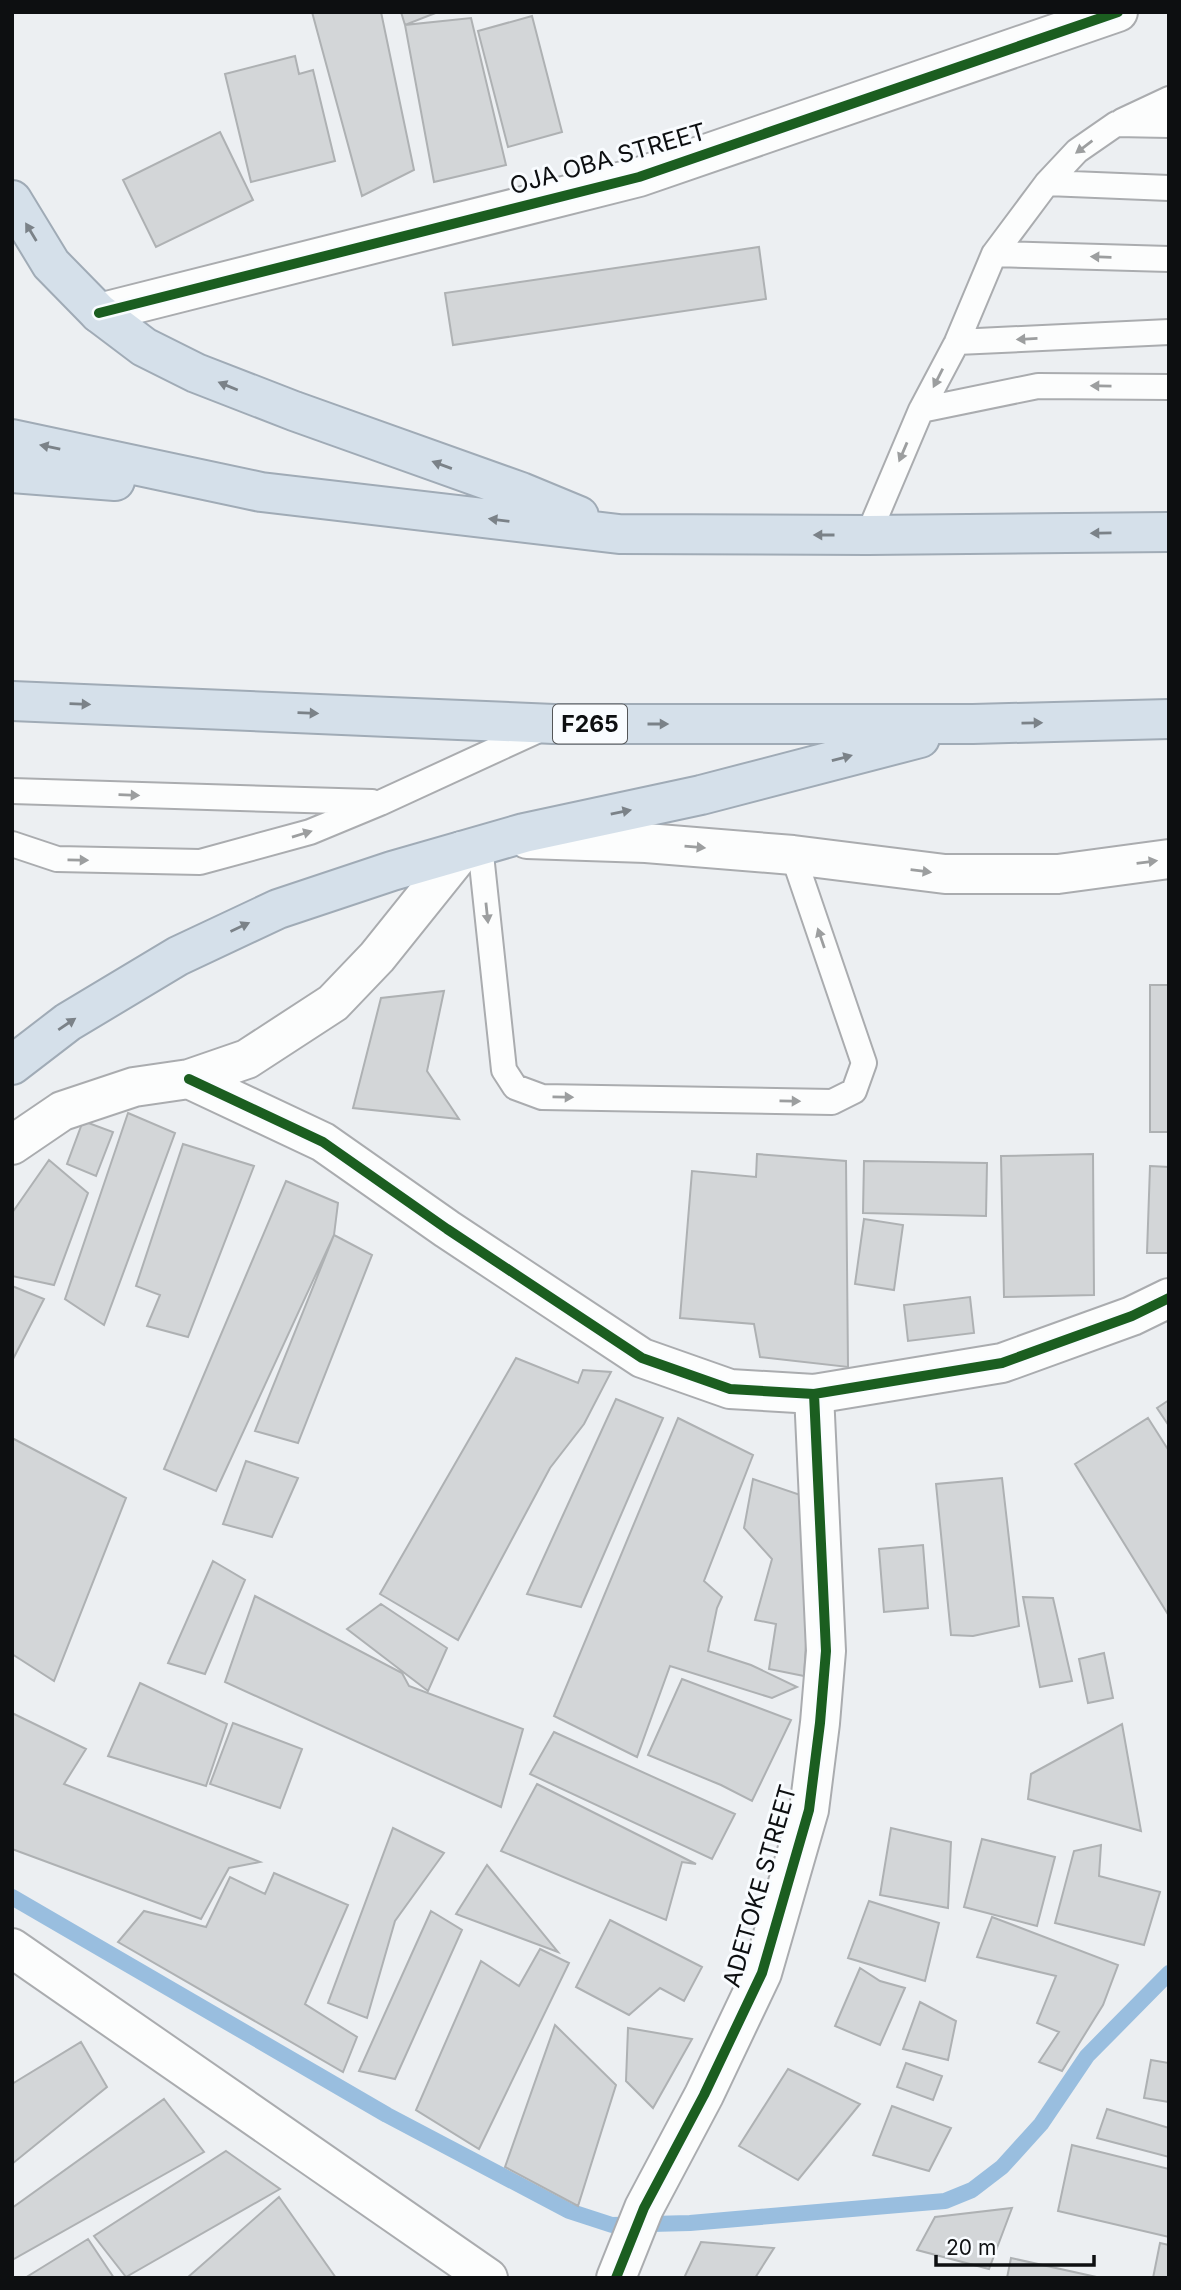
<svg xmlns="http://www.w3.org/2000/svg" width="1181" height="2290" viewBox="0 0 1181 2290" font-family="Inter,sans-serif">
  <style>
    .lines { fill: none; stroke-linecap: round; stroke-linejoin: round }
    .stream { stroke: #99bedf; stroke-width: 16 }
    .building { fill: #d3d6d8; stroke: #aeb1b3; stroke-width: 2 }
    .lane-casing { stroke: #aaacaf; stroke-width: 28 }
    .street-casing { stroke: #aaacaf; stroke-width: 42 }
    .highway-casing { stroke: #a0abb6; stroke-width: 42 }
    .lane { stroke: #fcfdfd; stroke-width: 24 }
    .street { stroke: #fcfdfd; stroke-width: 38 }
    .highway { stroke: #d5e0ea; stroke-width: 38 }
    .cycleway-casing { stroke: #f9fcff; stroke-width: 15 }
    .cycleway { stroke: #1b5e20; stroke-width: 10 }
    .oneway { fill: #9c9e9f }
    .oneway2 { fill: #7b8288 }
    .labels { text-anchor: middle; stroke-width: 6; stroke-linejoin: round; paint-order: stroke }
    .shield { fill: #f9fcff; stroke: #545658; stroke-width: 2 }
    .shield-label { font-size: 23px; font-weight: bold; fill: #0d0f11 }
    .street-label { font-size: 24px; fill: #0d0f11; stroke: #f9fcff }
  </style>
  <rect width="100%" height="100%" fill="#eceff2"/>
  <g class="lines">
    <!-- stream -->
    <path class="stream" d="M12,1897L387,2115L569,2211L612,2225L690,2223L945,2201L972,2190L1002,2167L1041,2124L1087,2056L1169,1973"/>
  </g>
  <!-- building -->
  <path class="building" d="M312,12H381L414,170L362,196Z
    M401,12H438L405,25Z
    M532,16L562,132L508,147L478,31Z
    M471,18L506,165L434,182L405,25Z
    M295,56L299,74L313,70L335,161L251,182L225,74Z
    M220,132L253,200L156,247L123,180Z
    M759,247L766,299L453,345L445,293Z
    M1150,985H1169V1132H1150Z
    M444,991L427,1071L459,1119L353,1108L381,998Z
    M128,1113L175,1133L104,1325L65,1299Z
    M83,1121L113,1132L96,1176L67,1164Z
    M183,1144L254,1166L188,1337L147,1326L160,1295L136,1286Z
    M757,1154L846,1161L848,1367L760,1357L754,1324L680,1318L692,1171L756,1177Z
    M1093,1154L1094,1295L1004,1297L1001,1156Z
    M49,1160L88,1193L54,1285L12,1276V1213Z
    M864,1161L987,1163L986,1216L863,1213Z
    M1150,1166L1169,1167V1253H1147Z
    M286,1181L338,1203L334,1235L216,1491L164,1469Z
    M864,1219L903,1225L894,1290L855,1284Z
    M334,1235L372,1255L298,1443L255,1431Z
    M12,1286L44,1299L12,1361Z
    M970,1297L974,1333L908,1341L904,1305Z
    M516,1358L578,1383L583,1370L611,1372L584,1424L550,1468L458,1640L380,1594Z
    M616,1399L663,1418L581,1607L527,1594Z
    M1169,1400V1426L1157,1408Z
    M678,1418L753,1455L704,1581L722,1597L717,1608L708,1651L751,1665L797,1687L772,1698L670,1666L637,1757L554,1716Z
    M1148,1418L1169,1451V1616L1075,1464Z
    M12,1438L126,1498L54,1681L12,1654Z
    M246,1461L298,1478L272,1537L223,1524Z
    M1002,1478L1019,1626L973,1636L951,1635L936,1484Z
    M753,1479L815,1500L804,1676L769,1669L776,1624L755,1620L772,1559L744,1528Z
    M923,1545L928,1608L884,1612L879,1549Z
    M213,1561L245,1580L205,1674L168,1663Z
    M255,1596L402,1673L409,1686L523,1729L501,1807L225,1682Z
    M1023,1597L1053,1598L1072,1681L1040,1687Z
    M381,1604L447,1648L428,1691L347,1629Z
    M1104,1653L1113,1698L1088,1703L1079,1659Z
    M682,1679L791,1720L752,1801L721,1785L648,1755Z
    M140,1683L227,1724L206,1786L108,1756Z
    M12,1713L86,1749L64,1784L260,1862L229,1868L201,1919L12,1849Z
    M233,1723L302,1749L280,1808L210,1784Z
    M1122,1724L1141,1831L1028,1799L1031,1774Z
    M554,1732L735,1814L712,1859L530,1774Z
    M537,1784L696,1864L682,1862L666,1920L501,1851Z
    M393,1828L444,1853L395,1921L367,2018L328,2003Z
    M891,1828L951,1842L948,1908L880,1895Z
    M982,1839L1055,1857L1037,1926L964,1907Z
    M1101,1845L1099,1876L1160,1892L1144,1945L1055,1923L1074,1851Z
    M487,1865L558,1952L456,1914Z
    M274,1873L348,1905L305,2004L357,2037L343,2072L118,1942L144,1911L206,1927L230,1877L265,1894Z
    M869,1901L939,1923L925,1981L848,1958Z
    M431,1911L462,1930L395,2079L359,2071Z
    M992,1917L1118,1965L1103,2005L1062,2071L1039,2062L1059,2032L1037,2023L1056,1976L977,1957Z
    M610,1920L702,1967L684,2001L660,1988L629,2015L576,1987Z
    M540,1949L569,1963L479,2149L416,2110L481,1961L519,1986Z
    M860,1968L880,1981L905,1988L880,2045L835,2026Z
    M920,2002L956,2021L948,2060L903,2049Z
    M555,2025L616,2085L578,2206L505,2167Z
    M628,2028L692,2039L653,2108L626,2081Z
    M81,2042L107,2087L12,2164V2084Z
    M1151,2060L1169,2063V2102L1144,2098Z
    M906,2063L942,2076L933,2100L897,2087Z
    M788,2069L860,2104L798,2180L739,2146Z
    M164,2099L204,2152L12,2260V2208Z
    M892,2106L951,2128L929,2171L873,2155Z
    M1107,2109L1169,2128V2157L1097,2138Z
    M1072,2145L1169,2169V2237L1058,2211Z
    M226,2151L280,2189L126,2277L94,2236Z
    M279,2197L336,2278H187Z
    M1012,2208L989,2269L917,2250L935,2217Z
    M88,2239L114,2278H25Z
    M701,2242L774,2248L755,2278H684Z
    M1160,2243L1169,2245V2278H1153Z
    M1011,2258L1101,2278H1007Z"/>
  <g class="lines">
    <defs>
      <path id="lane" d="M1122,121L1169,99
        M1047,183L1169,188
        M994,254L1169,259
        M957,342L1169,332
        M921,410L957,342L994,254L1047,183L1077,151L1116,124L1169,125
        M868,535L921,410L1038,386L1169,387
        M12,791L372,802
        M12,844L57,859L200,862L310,832L380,803L543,728
        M480,845L504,1070L515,1087L542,1097L832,1102L854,1091L864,1063L793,855"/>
      <path id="street" d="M99,313L639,177L1118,12
        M527,839L646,843L793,855L945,874H1058L1169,859
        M189,1079L323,1142L447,1229L642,1358L730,1389L814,1394L1002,1363L1132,1316L1169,1298
        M12,1145L62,1111L134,1087L189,1079L247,1059L333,1003L377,957L462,851
        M12,1948L488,2278
        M616,2278L644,2208L704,2095L762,1973L809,1810L820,1723L826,1651L814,1394"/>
      <path id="highway" d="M12,200L51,264L99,313L144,347L196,373L294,411L521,492L579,516
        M12,439L261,492L619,534L868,535L1169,532
        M12,473L115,481
        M12,701L554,724H973L1169,719
        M12,1065L68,1022L178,956L278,909L392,871L524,833L701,795L920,738"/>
    </defs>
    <!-- lane casing -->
    <use href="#lane" class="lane-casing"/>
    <!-- street casing -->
    <use href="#street" class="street-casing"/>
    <!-- highway casing -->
    <use href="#highway" class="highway-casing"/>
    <!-- lane -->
    <use href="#lane" class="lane"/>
    <!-- street -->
    <use href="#street" class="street"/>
    <!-- highway -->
    <use href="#highway" class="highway"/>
    <defs>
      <path id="cycleway" d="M99,313L639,177L1118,12
        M189,1079L323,1142L447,1229L642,1358L730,1389L814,1394L1002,1363L1132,1316L1169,1298
        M616,2278L644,2208L704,2095L762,1973L809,1810L820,1723L826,1651L814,1394"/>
    </defs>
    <!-- cycleway casing -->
    <use href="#cycleway" class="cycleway-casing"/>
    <!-- cycleway -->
    <use href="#cycleway" class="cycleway"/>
  </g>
  <!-- one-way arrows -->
  <defs><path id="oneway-solid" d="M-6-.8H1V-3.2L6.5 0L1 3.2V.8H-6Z" transform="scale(1.75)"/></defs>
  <g class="oneway">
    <use href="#oneway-solid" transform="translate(1084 147) rotate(143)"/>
    <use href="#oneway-solid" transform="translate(1101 257) rotate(-178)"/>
    <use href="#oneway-solid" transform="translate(1027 339) rotate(177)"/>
    <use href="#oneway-solid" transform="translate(938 378) rotate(117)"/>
    <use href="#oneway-solid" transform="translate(1101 386) rotate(-179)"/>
    <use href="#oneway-solid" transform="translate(903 452) rotate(113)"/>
    <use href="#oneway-solid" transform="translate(129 795) rotate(2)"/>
    <use href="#oneway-solid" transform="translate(302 834) rotate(-17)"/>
    <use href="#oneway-solid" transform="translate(695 847) rotate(5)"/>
    <use href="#oneway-solid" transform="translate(78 860) rotate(1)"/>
    <use href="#oneway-solid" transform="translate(1147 862) rotate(-7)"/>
    <use href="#oneway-solid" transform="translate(921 871) rotate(7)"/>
    <use href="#oneway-solid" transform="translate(487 913) rotate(84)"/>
    <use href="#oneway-solid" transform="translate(821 938) rotate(-109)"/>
    <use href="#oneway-solid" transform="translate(563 1097) rotate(1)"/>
    <use href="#oneway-solid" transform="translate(790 1101) rotate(1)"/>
  </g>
  <g class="oneway2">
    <use href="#oneway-solid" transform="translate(31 232) rotate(-121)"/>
    <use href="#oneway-solid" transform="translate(228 386) rotate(-158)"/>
    <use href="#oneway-solid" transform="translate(50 447) rotate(-168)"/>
    <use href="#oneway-solid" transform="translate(442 465) rotate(-160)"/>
    <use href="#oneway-solid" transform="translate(499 520) rotate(-173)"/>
    <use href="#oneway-solid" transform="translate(1101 533) rotate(179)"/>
    <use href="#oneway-solid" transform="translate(824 535) rotate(-180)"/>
    <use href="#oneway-solid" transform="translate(80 704) rotate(2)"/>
    <use href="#oneway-solid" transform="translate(308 713) rotate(2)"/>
    <use href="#oneway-solid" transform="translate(1032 723) rotate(-1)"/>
    <use href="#oneway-solid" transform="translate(658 724)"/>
    <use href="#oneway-solid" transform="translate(842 758) rotate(-15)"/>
    <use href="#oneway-solid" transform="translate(621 812) rotate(-12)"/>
    <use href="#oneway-solid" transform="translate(240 927) rotate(-25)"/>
    <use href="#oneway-solid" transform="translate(67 1024) rotate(-34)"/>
  </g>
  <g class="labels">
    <!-- shield labels -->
    <rect class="shield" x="553" y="704.5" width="74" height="39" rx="5"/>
    <g class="shield-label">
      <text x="590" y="732">F265</text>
    </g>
    <!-- street labels -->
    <g class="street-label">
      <text transform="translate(608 159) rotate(-16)" y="8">OJA OBA STREET</text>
      <text transform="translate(760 1886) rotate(-74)" y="8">ADETOKE STREET</text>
    </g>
  </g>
  <!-- border -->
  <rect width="1181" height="2290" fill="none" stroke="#0d0f11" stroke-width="28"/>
  <!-- scale -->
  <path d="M936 2255v10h158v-10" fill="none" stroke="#0d0f11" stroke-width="3.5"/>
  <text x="946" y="2255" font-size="21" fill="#0d0f11" stroke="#f9fcff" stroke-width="5" paint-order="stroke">20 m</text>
</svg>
